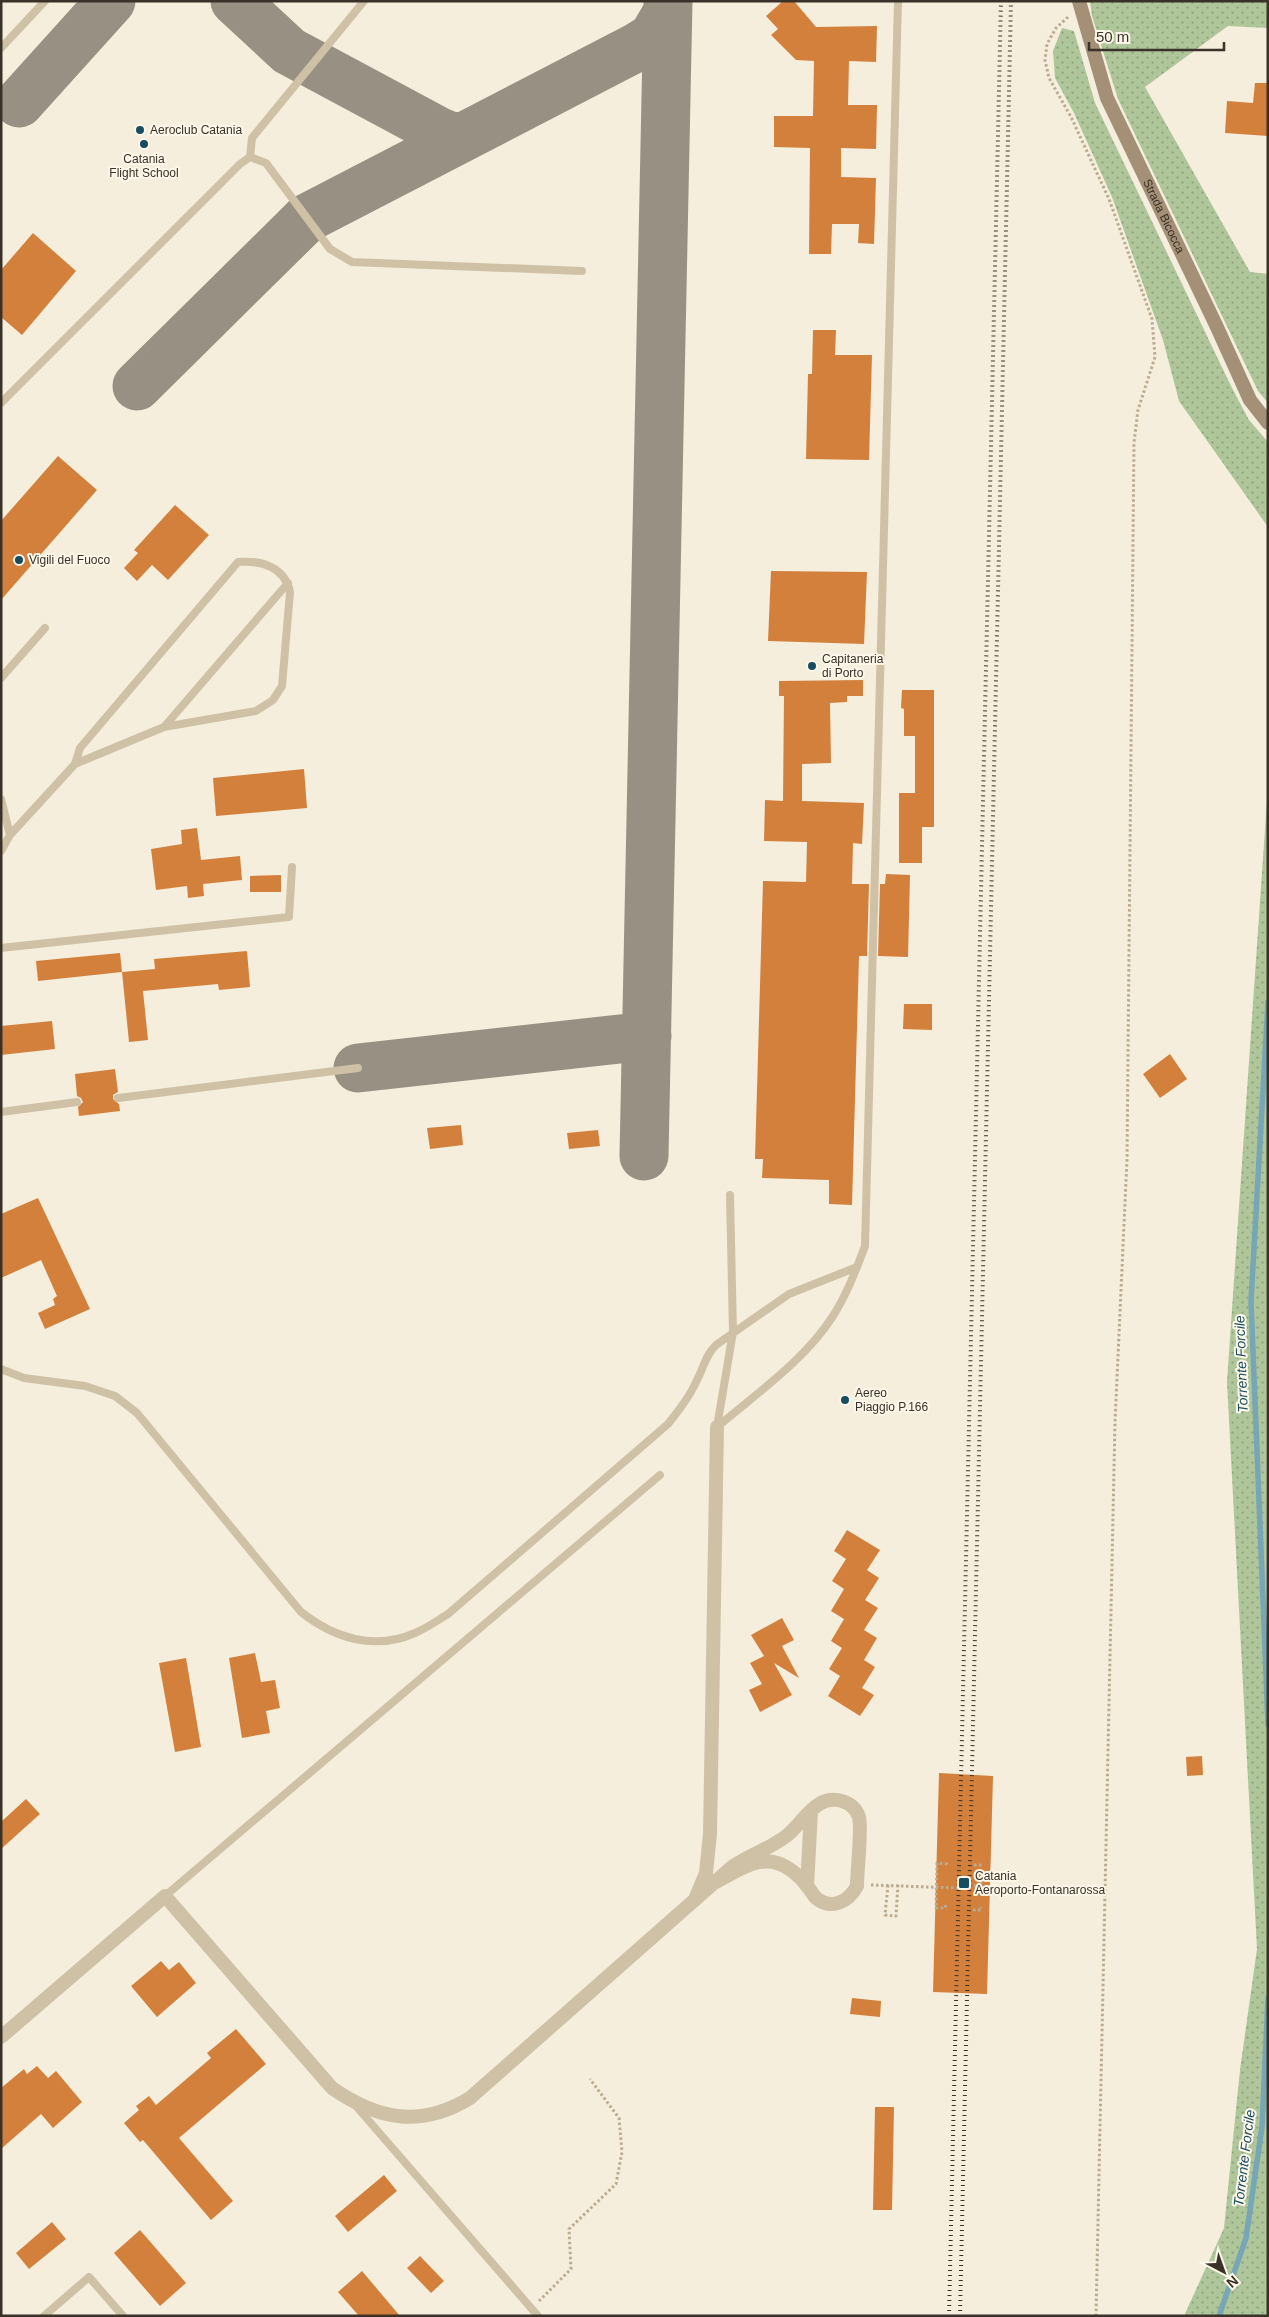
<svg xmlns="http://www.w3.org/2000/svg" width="1269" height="2317" viewBox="0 0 1269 2317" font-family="Helvetica,sans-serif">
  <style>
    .grass { fill: url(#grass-dots) }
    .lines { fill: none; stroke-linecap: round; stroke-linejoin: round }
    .stream { stroke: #77a6b6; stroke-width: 5.5 }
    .taxiway { stroke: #989082; stroke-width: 49 }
    .building { fill: #d3803c }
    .path { stroke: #bbab90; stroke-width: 3; stroke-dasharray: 2.5 2.5; stroke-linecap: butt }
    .service { stroke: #cfc1a6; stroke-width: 8 }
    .minor { stroke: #cfc1a6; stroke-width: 14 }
    .secondary { stroke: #a39077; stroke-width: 14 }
    .rail { stroke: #3a3128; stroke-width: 4; stroke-dasharray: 1 4; stroke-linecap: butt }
    .poi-dot { fill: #184d61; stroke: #fcf7e9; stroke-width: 2 }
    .labels { text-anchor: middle; stroke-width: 4; stroke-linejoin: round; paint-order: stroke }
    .poi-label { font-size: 12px; fill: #3a3128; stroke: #fcf7e9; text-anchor: start }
    .street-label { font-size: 12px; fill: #3a3128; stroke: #fcf7e9 }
    .water-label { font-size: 14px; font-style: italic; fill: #184d61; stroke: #fcf7e9 }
  </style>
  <defs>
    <pattern id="grass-dots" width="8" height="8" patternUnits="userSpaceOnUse" patternTransform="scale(1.25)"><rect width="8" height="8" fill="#aec69a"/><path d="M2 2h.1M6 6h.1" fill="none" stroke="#8fa17e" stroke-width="1.8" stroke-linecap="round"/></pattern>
  </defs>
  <rect width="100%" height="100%" fill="#f5eedc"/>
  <!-- grass -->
  <path class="grass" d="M1090,1H1268V28L1228,26L1145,87L1250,272L1268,274V403L1258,391L1118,99L1092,16Z
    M1062,28L1074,31L1095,103L1232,388L1249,420L1268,442V527L1179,401L1163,340L1112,197L1074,113L1055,78L1053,51Z
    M1268,785L1266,1460L1268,2316H1184L1224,2228L1240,2070L1257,1949L1227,1382Z"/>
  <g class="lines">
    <!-- stream -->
    <path class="stream" d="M1268,1002L1251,1301L1268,1725
      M1219,2316L1246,2238L1262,2127L1268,1998"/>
    <!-- taxiway -->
    <path class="taxiway" d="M235,1L289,51L440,132L450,136L461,137
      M19,103L111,1
      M137,386L307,218L637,47L653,37L667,13
      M358,1068L647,1036
      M644,1156L668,1"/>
  </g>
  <!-- building -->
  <path class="building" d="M783,1H794L816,27L877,26L876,62L849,61L848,105H877L876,149L841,148V177L876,178L874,244L858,243L859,224H832L831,254H809L810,148L774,147V116H813L814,61L796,60L771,35L778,29L766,16Z
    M1255,83H1268V136L1225,133L1227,101L1253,103Z
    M33,233L76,271L22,335L1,317V270Z
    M813,330H836L835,355H872L869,460L806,459L808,374H812Z
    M58,456L97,490L1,600V521Z
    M175,505L209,535L168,580L152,565L137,581L124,568L138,553L134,550Z
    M771,571L867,572L864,644L768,641Z
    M863,680V696H847V702L830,703L831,763L802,764V801L864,803L862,844L853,843L852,884H869L867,956H859L852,1205L829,1204V1180L762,1178L763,1159H755L763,881L806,882L807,842L764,841L765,800L783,801L784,696H779V681Z
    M902,690H934V827H922V863H899V793H915V736H904V709L901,708Z
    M304,769L307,808L216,816L213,778Z
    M197,828L201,860L240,856L242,880L203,884L204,896L188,898L187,886L156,890L151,849L182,844L181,830Z
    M886,874L910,875L908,957L878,956L880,884H885Z
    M281,875V892H250V876Z
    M247,951L250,987L219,990L218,984L143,991L148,1040L129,1042L122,972L155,969L154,959Z
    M120,953L122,972L38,981L36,961Z
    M904,1004H932V1030L903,1029Z
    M52,1021L55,1049L1,1055V1026Z
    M1170,1054L1187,1079L1160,1098L1143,1074Z
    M115,1069L118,1092L113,1095V1099L119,1104L120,1111L79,1116L78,1107L83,1102L81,1098L77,1096L75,1074Z
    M461,1125L463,1145L430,1149L427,1128Z
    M598,1130L600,1146L569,1149L567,1133Z
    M38,1198L90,1309L45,1329L38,1313L55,1305L53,1299L57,1296L41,1260L1,1278V1214Z
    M847,1530L880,1550L867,1570L879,1578L865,1600L878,1608L864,1630L877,1638L864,1660L875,1667L862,1688L874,1695L860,1716L828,1696L840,1676L829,1669L842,1648L831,1641L844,1619L831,1611L844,1589L832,1581L846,1559L834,1551Z
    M782,1618L794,1640L782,1646L799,1678L774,1663L792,1695L760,1712L749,1690L762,1684L750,1663L764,1656L751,1635Z
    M255,1653L261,1682L275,1680L280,1708L266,1711L270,1733L242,1738L229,1658Z
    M186,1658L201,1747L175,1752L159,1663Z
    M1202,1756L1203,1775L1187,1776L1186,1757Z
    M939,1773L993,1776L987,1994L933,1992Z
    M26,1799L40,1814L1,1849V1822Z
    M161,1961L169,1970L179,1962L196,1983L157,2017L131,1986Z
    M852,1998L881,2001L880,2017L850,2014Z
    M236,2029L266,2064L179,2138L233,2201L211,2220L143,2140L140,2142L124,2123L139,2110L136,2106L149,2096L156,2105L211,2058L207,2053Z
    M37,2066L48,2078L56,2071L82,2102L53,2128L41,2114L1,2149V2088L24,2069L27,2074Z
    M875,2107H894L892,2210H873Z
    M384,2175L397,2191L348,2232L335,2216Z
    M52,2222L66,2239L29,2269L16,2253Z
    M140,2230L186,2283L160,2306L114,2253Z
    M420,2256L444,2281L431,2293L407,2268Z
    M362,2271L400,2316H359L338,2292Z"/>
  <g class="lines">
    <!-- path -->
    <path class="path" d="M1068,17L1056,28L1047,44L1045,60L1049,78L1071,117L1109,199L1152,319L1155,357L1138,410L1134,442L1127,1159L1115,1422L1096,2316
      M974,1865H982V1867
      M871,1885L958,1888
      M888,1885L885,1915L896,1916L898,1885
      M974,1886H981V1881
      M946,1905L945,1908H936L937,1863L947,1864V1866
      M973,1910H981V1907
      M539,2301L571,2269L569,2229L616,2184L622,2152L619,2118L590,2079"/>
    <!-- service -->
    <path class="service" d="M1,48L45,1
      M250,157L252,138L364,1
      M1,403L240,164L250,157L266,163L330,249L352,262L582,271
      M1,678L45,628
      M164,727L288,583
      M1,799L10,835L1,851
      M10,835L75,764L164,727L256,711L273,700L282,686L290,592C285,567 261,560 238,562L80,748L75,764
      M1,948L289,917L292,867
      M118,1098L358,1068
      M1,1112L77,1102
      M1,1369L24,1378L85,1386L115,1396L137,1413L301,1612C334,1638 374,1651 415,1633C427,1628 438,1620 448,1614L668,1424C679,1410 690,1396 697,1380C704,1367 705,1356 716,1345L789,1294L857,1267
      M717,1427C757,1393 805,1360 833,1316C847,1294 856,1270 865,1246L898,1
      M717,1427L733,1332L730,1195
      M165,1896L660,1475
      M356,2106L538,2316
      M44,2316L89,2277L123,2316"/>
    <!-- minor -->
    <path class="minor" d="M807,1886L811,1812
      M696,1897L706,1873L710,1834L717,1427
      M1,2037L165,1896L332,2088C378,2120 421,2128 470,2098L732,1867C749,1855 769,1849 785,1837C798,1828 807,1810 821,1803C834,1796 854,1801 859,1817C862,1829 857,1871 857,1886C849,1901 832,1911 816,1898C812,1894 811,1890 807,1886C801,1877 788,1866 777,1863C756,1856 734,1873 716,1882"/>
    <!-- secondary -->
    <path class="secondary" id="s1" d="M1079,1L1107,98L1216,325L1250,400L1268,423"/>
    <!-- rail -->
    <path class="rail" d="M949,2316L1001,1
      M960,2316L1011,1"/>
  </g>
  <!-- markers -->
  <g class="poi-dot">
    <circle cx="140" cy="130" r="5"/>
    <circle cx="144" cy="144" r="5"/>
    <circle cx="19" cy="560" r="5"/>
    <circle cx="812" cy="666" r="5"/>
    <circle cx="845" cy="1400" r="5"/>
    <rect x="958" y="1877" width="12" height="12" rx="2.5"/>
  </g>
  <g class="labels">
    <!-- poi labels -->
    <g class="poi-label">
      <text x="150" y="134">Aeroclub Catania</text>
      <text x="144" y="163" text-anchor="middle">Catania<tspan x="144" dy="14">Flight School</tspan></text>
      <text x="29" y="564">Vigili del Fuoco</text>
      <text x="822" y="663">Capitaneria<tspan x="822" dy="14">di Porto</tspan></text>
      <text x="855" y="1397">Aereo<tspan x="855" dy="14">Piaggio P.166</tspan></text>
      <text x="975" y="1880">Catania<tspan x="975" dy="14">Aeroporto-Fontanarossa</tspan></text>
    </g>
    <!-- street labels -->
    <g class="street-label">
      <text dy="4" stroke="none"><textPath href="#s1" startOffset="232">Strada Bicocca</textPath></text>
    </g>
    <!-- water labels -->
    <g class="water-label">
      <text transform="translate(1241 1364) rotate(-92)" y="5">Torrente Forcile</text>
      <text transform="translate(1244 2158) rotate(-83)" y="5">Torrente Forcile</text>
    </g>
  </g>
  <!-- border -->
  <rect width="1269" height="2317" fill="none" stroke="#3a3128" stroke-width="5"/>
  <!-- north arrow -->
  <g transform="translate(1224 2272) rotate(139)" stroke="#fcf7e9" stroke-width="4" paint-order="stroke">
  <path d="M0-4L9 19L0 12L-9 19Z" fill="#3a3128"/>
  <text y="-8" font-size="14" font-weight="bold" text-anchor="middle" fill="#3a3128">N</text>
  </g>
  <!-- scale -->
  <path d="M1089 42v8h135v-8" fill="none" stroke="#3a3128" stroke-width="2.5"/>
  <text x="1096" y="42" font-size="15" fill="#3a3128" stroke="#fcf7e9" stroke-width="4" paint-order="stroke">50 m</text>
</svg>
